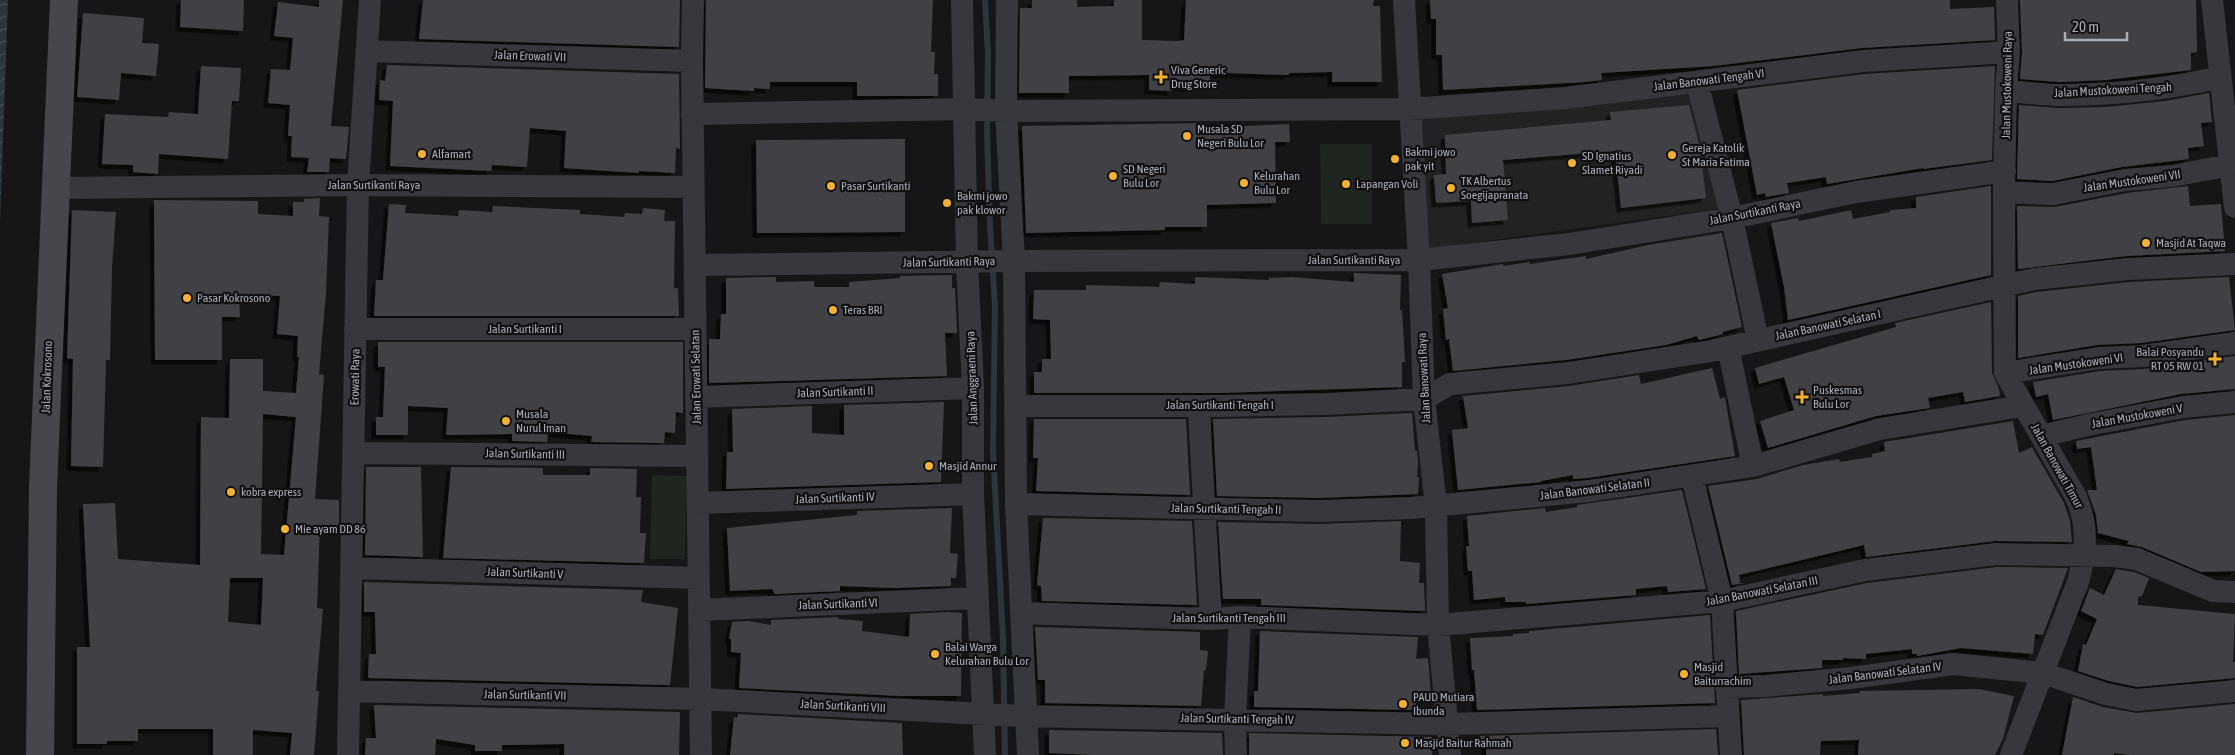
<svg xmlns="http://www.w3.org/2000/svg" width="2235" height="755" viewBox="0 0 2235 755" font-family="'Asap Condensed',sans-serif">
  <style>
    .built { fill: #222225 }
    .green { fill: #1e261f }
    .water { fill: url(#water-waves) }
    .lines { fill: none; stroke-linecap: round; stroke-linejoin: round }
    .stream { stroke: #2c353c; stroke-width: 6 }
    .building { fill: #404145; fill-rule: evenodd; filter: url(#shadow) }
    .street { stroke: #37383d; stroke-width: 22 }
    .secondary { stroke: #45474d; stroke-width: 28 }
    .poi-dot { fill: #f2b134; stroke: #111113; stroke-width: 2 }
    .labels { text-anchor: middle; stroke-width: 4.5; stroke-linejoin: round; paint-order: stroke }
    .street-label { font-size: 12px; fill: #a8adb8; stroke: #111113 }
    .poi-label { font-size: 12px; fill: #a8adb8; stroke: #111113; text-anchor: start }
  </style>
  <defs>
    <pattern id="water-waves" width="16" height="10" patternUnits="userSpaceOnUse" patternTransform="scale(1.25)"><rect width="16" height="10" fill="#2c353c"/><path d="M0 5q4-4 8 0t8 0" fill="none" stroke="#485056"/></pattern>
    <filter id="shadow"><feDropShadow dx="-4.5" dy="4.5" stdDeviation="0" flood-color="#0009"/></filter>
  </defs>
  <rect width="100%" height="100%" fill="#161618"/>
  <!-- built -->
  <path class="built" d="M1710,91L1731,207L1429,249L1418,118Z"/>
  <!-- green -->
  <path class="green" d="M1320,144H1372V224H1321Z
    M652,475L687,476L685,559H650Z"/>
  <!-- water -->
  <path class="water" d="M0,0H8L0,221Z"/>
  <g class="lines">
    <!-- stream -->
    <path class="stream" d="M985,0L988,53L987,134L990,226L995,306L993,450L1003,639L1005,755"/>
  </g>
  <!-- building -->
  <path class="building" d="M181,0H244L243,31L180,27Z
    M319,0H343L331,126L349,127L346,159L330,158L329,172H307L309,158L291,157L292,136H288L290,105L268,103L271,69L290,70L293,38L274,36L278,2L319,7Z
    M423,0H680L679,47L419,39Z
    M706,0H933L931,52H935L934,74H938V96H857V82H770V89L754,88V91L705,88Z
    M1032,0H1077V7L1114,6V0H1142V40L1178,41L1184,40L1186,0H1374L1373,6H1380L1382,82H1332V72L1289,73V75L1227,73L1210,74V81H1193V88L1172,86V91L1149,90V75L1069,76V93H1019L1020,8H1032Z
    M1430,0H1950V9L1994,7L1995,40L1862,48L1713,66L1601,73L1602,80L1585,82L1443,90L1442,55H1436V19H1431Z
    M2020,0H2196L2197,52L2191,53V70L2105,80L2060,82L2020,79L2022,52Z
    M83,13L144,18L142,43L159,44L156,76L121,73L119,100L77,97Z
    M387,65L679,74L680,149L676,148L675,173L639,171V173L564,168L566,131L530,128L527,167L492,165L491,171L390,166L393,101L379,100L380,80L385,81Z
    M201,66L241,68L239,101H232L228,159L159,154L158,174L133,172V165L102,164L105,114L168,117L169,112L198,114Z
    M1995,66L1992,160L1923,169V168L1827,184L1826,177L1787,183L1789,193L1766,197L1765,193L1757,195L1737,90L1864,74Z
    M2209,93L2212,122L2201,123L2204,146L2188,148L2189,159L2122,167L2052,181L2017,179L2019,105L2059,108L2106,107L2165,101Z
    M1689,105L1700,148L1706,198L1621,208L1615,151L1503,160L1508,220L1472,223L1471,201L1436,203L1434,175L1446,174L1445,135L1611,120L1610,112Z
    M1203,123V128L1289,124L1290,142H1275L1276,203L1207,205V227H1165V230L1026,233L1022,126Z
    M905,139V232L757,233L756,140Z
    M1991,186V275L1788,320L1784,287L1771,223L1798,218L1799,221L1851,210L1853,219L1890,212V210L1916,208V197Z
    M2188,186L2190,206L2221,204L2225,251L2127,256L2018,269L2017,206L2055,207L2127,193Z
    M320,198L319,216L329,217L326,293L319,374L324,375L315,499L339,500V526L320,525L317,608L323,609L316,691H319L314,755H290L292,733L253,730V755H213V729H138V741H107V744H77V647H90L83,504L115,503L118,559L200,565L201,417L229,418L230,359H263V391L296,393L299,357H297L298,336L277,334L280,296L239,294L240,317H222V360H155L154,200L258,201V214L293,216V202H304V199ZM263,414L296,417L284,555L261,554ZM230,578H263L261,625L228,622Z
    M389,204L406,205L405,213L458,216L459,210L492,212L493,206L580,210V214L624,217L625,213L642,214L643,208L665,210L664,221H675L674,288H678L679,316H374L376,280H383Z
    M72,210L116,212L112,267L110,360H106L103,467L71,466L73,359L67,358Z
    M1722,233L1742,327L1722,332L1723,334L1699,340L1697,336L1666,345L1566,360L1453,371L1449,339L1446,340L1443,309L1448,308L1442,274L1503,264V266L1530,262V264L1586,256V259L1648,245Z
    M1354,273L1401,275L1400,310H1402L1405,362H1402V387L1220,393H1035L1034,391V372H1042V359H1051L1050,320L1033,319L1034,290H1086V285L1159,287L1160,282L1195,284V277L1269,280V278L1291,277L1354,282Z
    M952,275V288H955L957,333H945L947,376L709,383V339H720L721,314H726V278L776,277V282L814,281V287H849V282L900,278V276Z
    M2229,277L2235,330L2141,343L2097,345L2018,358V296L2036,292L2129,282Z
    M1991,302L1992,373L1999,389L2000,396L1965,402L1963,392L1928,398L1930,408L1876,416L1768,448L1760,421L1794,410L1784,377L1759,384L1755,368L1896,327L1895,323Z
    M378,342H683V413L676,412L675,433L665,432L664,443L591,442L592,436L548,432L547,442L512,441V434L446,435L448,408L408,406V435H376V417H383L385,367H378Z
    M2235,356V389L2181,394L2053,420L2048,394L2036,397L2033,382L2100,371L2144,369Z
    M1712,368L1720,399L1725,397L1735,456L1587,478L1573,479V475L1541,481V482L1458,490L1452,430L1468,428L1463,396L1569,386L1639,375L1641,384Z
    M944,402L941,482L726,489L727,452H733L732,409L812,406V433L844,435V405Z
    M1412,413L1415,450L1417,451L1418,462L1417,477H1419L1418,494L1318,498L1217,496L1213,419L1325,417Z
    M2235,415V571L2201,572L2142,547L2127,544L2129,541L2098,533L2096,515L2087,490H2097L2091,447L2077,449L2076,441L2185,420Z
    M1034,419H1186L1190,495L1036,491L1038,458H1033Z
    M2013,421L2019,453L2032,447L2064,503L2070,521L2072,542L1995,541L1866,557L1864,545L1739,575L1740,583H1745L1732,585L1708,486L1757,479L1803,465L1839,459L1840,462L1872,457V454L1885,451L1884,442Z
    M366,467H421L423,557L365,555Z
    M451,467L543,468V475H590V468L637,469L636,497H641L640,533H646L644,563L443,558Z
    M1682,490L1706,589L1668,592L1667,586L1636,589V595L1526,604V602H1505V597L1474,600L1472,571H1468L1466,546H1469L1467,516L1545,508L1546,512L1577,507V505Z
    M952,508L950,553L958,554L956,578H951V586L894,588L840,586V591L775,594L772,589L730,591L727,528L857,515V511Z
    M1043,518L1192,521L1197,605L1042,601L1041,586L1037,585Z
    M1401,521L1400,561L1420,563L1419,583H1424L1425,611L1261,605V599H1223L1218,522L1318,524Z
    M1997,567L2068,568L2043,635L2035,634L2033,654L1961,648L1917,656V654H1912V649L1866,654V659L1843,658V660H1822V668L1739,674L1736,611L1867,583Z
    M2116,569L2134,572L2149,578L2142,596L2138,597V605L2235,614L2233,662H2235V678L2137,687L2109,681L2078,671L2083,644L2086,645L2097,619L2081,611L2090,588L2104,595Z
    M364,582L643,590L641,602L678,608L670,685L368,678L369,654H376L375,612H364Z
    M948,612L962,613L961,696H901L739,688L741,653L731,652V639H729L732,622L748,621L771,625V620L838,617V619L863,621L862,631L909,637L910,614Z
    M1710,615L1715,703L1477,710L1474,670H1472L1470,638L1513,636V634L1529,633V631Z
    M1035,627L1200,632V650L1208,651L1206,670H1204L1201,706L1045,703V680H1038Z
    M1260,631L1418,637L1416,659L1428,658L1431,693L1417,692L1416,710L1254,707V691H1258Z
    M1978,689L2014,696L2003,739L1995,755H1858L1859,740L1821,741L1820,755H1744L1741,700L1823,694V696L1860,693V691Z
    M2073,697L2103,707L2137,713L2235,704V755H2130L2114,753V755H2062Z
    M374,705L680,712L679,755H564V744L502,745V751H475V745L436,739L435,755H365L366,738H376Z
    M738,714L902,723L903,755H730L734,717L737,718Z
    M1716,729L1718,755H1486V742H1480V736Z
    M1049,730L1222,733L1223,755H1095L1049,753Z
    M1249,733L1433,737L1432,755H1249Z"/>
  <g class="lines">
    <!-- street -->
    <path class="street" d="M693,0L692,61L701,755
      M962,0L967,262L973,388V494L985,755
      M1007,0L1006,111L1014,261L1016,504L1028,755
      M1404,0L1419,260L1424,399L1436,506L1438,625L1450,755
      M2007,0L2009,52L2006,91L2004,192L2005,373L2076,497C2089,526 2086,552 2078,582L2011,755
      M2212,0L2235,207
      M368,51L692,61
      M1697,82L1732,218L1758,340
      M2006,91C2026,92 2047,96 2067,95C2118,94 2170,89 2220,77
      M692,114L965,109L1006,111L1409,109L1565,98L1863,61L2009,52
      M54,188L358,185L693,187
      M2004,192L2053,194L2125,180L2172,176L2230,165
      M695,265L1014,261L1419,260L1569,244L1732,218L1856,192L2005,171
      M355,329H695
      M1728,347L1753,466
      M2005,373L2099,358L2142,356L2235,343
      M696,397L973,388
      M1016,406H1220L1325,404L1424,399L1450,384L1568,373L1711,351L2034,279L2128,269L2235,264
      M1199,406C1202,477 1207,548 1211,619
      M2041,436L2092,424L2183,407L2235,402
      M353,453L697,456
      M1692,476L1722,601L1731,755
      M698,503L973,494
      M1016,504L1318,511L1411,508L1589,491L1753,466L1880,429L2022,406
      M351,568L699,578
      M699,610L977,598
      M1021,613L1211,619L1240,617L1438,625L1722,601L1865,570L1996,554L2114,556L2137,559L2213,591L2235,592
      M1726,687L1765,686L1851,678L1953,664L2043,673L2106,694L2136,700L2235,691
      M349,691L701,699L1023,716L1448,724L1728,716
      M348,755L358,185L370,0
      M1236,755L1235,719L1240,617"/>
    <!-- secondary -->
    <path class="secondary" d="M40,755L43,487L64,0"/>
  </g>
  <!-- markers -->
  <g class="poi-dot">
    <path d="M1158.5 69.5h5v5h5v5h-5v5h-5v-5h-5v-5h5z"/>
    <circle cx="1187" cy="136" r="5"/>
    <circle cx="422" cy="154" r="5"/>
    <circle cx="1672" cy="155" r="5"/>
    <circle cx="1395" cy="159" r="5"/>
    <circle cx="1572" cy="163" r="5"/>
    <circle cx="1113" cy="176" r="5"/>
    <circle cx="1244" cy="183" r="5"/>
    <circle cx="1346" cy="184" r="5"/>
    <circle cx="831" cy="186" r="5"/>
    <circle cx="1451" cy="188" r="5"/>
    <circle cx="947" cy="203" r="5"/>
    <circle cx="2146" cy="243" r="5"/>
    <circle cx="187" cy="298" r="5"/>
    <circle cx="833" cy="310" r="5"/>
    <path d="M2212.5 351.5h5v5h5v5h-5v5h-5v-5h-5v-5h5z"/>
    <path d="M1799.5 389.5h5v5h5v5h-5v5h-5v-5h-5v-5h5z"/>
    <circle cx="506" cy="421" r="5"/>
    <circle cx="929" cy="466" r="5"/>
    <circle cx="231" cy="492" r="5"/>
    <circle cx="285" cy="529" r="5"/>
    <circle cx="935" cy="654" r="5"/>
    <circle cx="1684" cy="674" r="5"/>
    <circle cx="1403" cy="704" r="5"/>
    <circle cx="1405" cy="743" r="5"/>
  </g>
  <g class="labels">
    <!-- street labels -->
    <g class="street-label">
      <text transform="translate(530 56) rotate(2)" y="4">Jalan Erowati VII</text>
      <text transform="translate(1709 80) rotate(-7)" y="4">Jalan Banowati Tengah VI</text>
      <text transform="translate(2007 85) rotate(-89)" y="4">Jalan Mustokoweni Raya</text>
      <text transform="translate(2113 90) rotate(-3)" y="4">Jalan Mustokoweni Tengah</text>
      <text transform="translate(2132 181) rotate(-8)" y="4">Jalan Mustokoweni VII</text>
      <text x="374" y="189">Jalan Surtikanti Raya</text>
      <text transform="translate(1755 212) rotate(-11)" y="4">Jalan Surtikanti Raya</text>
      <text x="1354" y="264">Jalan Surtikanti Raya</text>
      <text transform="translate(949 262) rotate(-1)" y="4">Jalan Surtikanti Raya</text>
      <text transform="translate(1828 325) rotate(-12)" y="4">Jalan Banowati Selatan I</text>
      <text x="525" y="333">Jalan Surtikanti I</text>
      <text transform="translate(2076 364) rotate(-8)" y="4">Jalan Mustokoweni VI</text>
      <text transform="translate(47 377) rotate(-88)" y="4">Jalan Kokrosono</text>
      <text transform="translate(355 377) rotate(-89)" y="4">Erowati Raya</text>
      <text transform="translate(696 377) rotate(-91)" y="4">Jalan Erowati Selatan</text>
      <text transform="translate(972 378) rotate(-92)" y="4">Jalan Anggraeni Raya</text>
      <text transform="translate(1424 378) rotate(-93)" y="4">Jalan Banowati Raya</text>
      <text transform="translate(835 392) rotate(-2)" y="4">Jalan Surtikanti II</text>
      <text x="1220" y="409">Jalan Surtikanti Tengah I</text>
      <text transform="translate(2137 416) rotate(-10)" y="4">Jalan Mustokoweni V</text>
      <text transform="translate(525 454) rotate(1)" y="4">Jalan Surtikanti III</text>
      <text transform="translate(2057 466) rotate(61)" y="4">Jalan Banowati Timur</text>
      <text transform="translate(1595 489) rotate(-7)" y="4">Jalan Banowati Selatan II</text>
      <text transform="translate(835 498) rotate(-2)" y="4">Jalan Surtikanti IV</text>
      <text transform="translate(1226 509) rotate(1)" y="4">Jalan Surtikanti Tengah II</text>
      <text transform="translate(525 573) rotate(2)" y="4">Jalan Surtikanti V</text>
      <text transform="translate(1762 591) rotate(-11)" y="4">Jalan Banowati Selatan III</text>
      <text transform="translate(838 604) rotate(-2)" y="4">Jalan Surtikanti VI</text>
      <text x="1229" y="622">Jalan Surtikanti Tengah III</text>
      <text transform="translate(1885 673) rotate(-7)" y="4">Jalan Banowati Selatan IV</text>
      <text transform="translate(525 695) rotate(1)" y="4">Jalan Surtikanti VII</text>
      <text transform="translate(843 706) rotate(3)" y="4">Jalan Surtikanti VIII</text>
      <text transform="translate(1237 719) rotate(1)" y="4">Jalan Surtikanti Tengah IV</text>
    </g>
    <!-- poi labels -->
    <g class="poi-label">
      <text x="1171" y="74">Viva Generic<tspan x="1171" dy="14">Drug Store</tspan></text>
      <text x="1197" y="133">Musala SD<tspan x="1197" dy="14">Negeri Bulu Lor</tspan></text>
      <text x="1682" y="152">Gereja Katolik<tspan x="1682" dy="14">St Maria Fatima</tspan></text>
      <text x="1405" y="156">Bakmi jowo<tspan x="1405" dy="14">pak yit</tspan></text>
      <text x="432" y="158">Alfamart</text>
      <text x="1582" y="160">SD Ignatius<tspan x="1582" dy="14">Slamet Riyadi</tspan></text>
      <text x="1123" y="173">SD Negeri<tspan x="1123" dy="14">Bulu Lor</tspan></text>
      <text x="1254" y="180">Kelurahan<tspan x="1254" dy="14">Bulu Lor</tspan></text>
      <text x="1461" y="185">TK Albertus<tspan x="1461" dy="14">Soegijapranata</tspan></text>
      <text x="1356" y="188">Lapangan Voli</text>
      <text x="841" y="190">Pasar Surtikanti</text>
      <text x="957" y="200">Bakmi jowo<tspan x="957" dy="14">pak klowor</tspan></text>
      <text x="2156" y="247">Masjid At Taqwa</text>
      <text x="197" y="302">Pasar Kokrosono</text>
      <text x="843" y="314">Teras BRI</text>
      <text x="2204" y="356" text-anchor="end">Balai Posyandu<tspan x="2204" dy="14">RT 05 RW 01</tspan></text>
      <text x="1813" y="394">Puskesmas<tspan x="1813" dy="14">Bulu Lor</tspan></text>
      <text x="516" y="418">Musala<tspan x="516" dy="14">Nurul Iman</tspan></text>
      <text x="939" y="470">Masjid Annur</text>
      <text x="241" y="496">kobra express</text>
      <text x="295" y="533">Mie ayam DD 86</text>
      <text x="945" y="651">Balai Warga<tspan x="945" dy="14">Kelurahan Bulu Lor</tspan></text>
      <text x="1694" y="671">Masjid<tspan x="1694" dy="14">Baiturrachim</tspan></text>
      <text x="1413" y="701">PAUD Mutiara<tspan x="1413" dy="14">Ibunda</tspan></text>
      <text x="1415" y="747">Masjid Baitur Rahmah</text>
    </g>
  </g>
  <!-- scale -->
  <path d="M2065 32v8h62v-8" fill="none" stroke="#a8adb8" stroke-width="2.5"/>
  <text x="2072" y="32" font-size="15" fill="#a8adb8" stroke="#111113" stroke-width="4" paint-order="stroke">20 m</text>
</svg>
